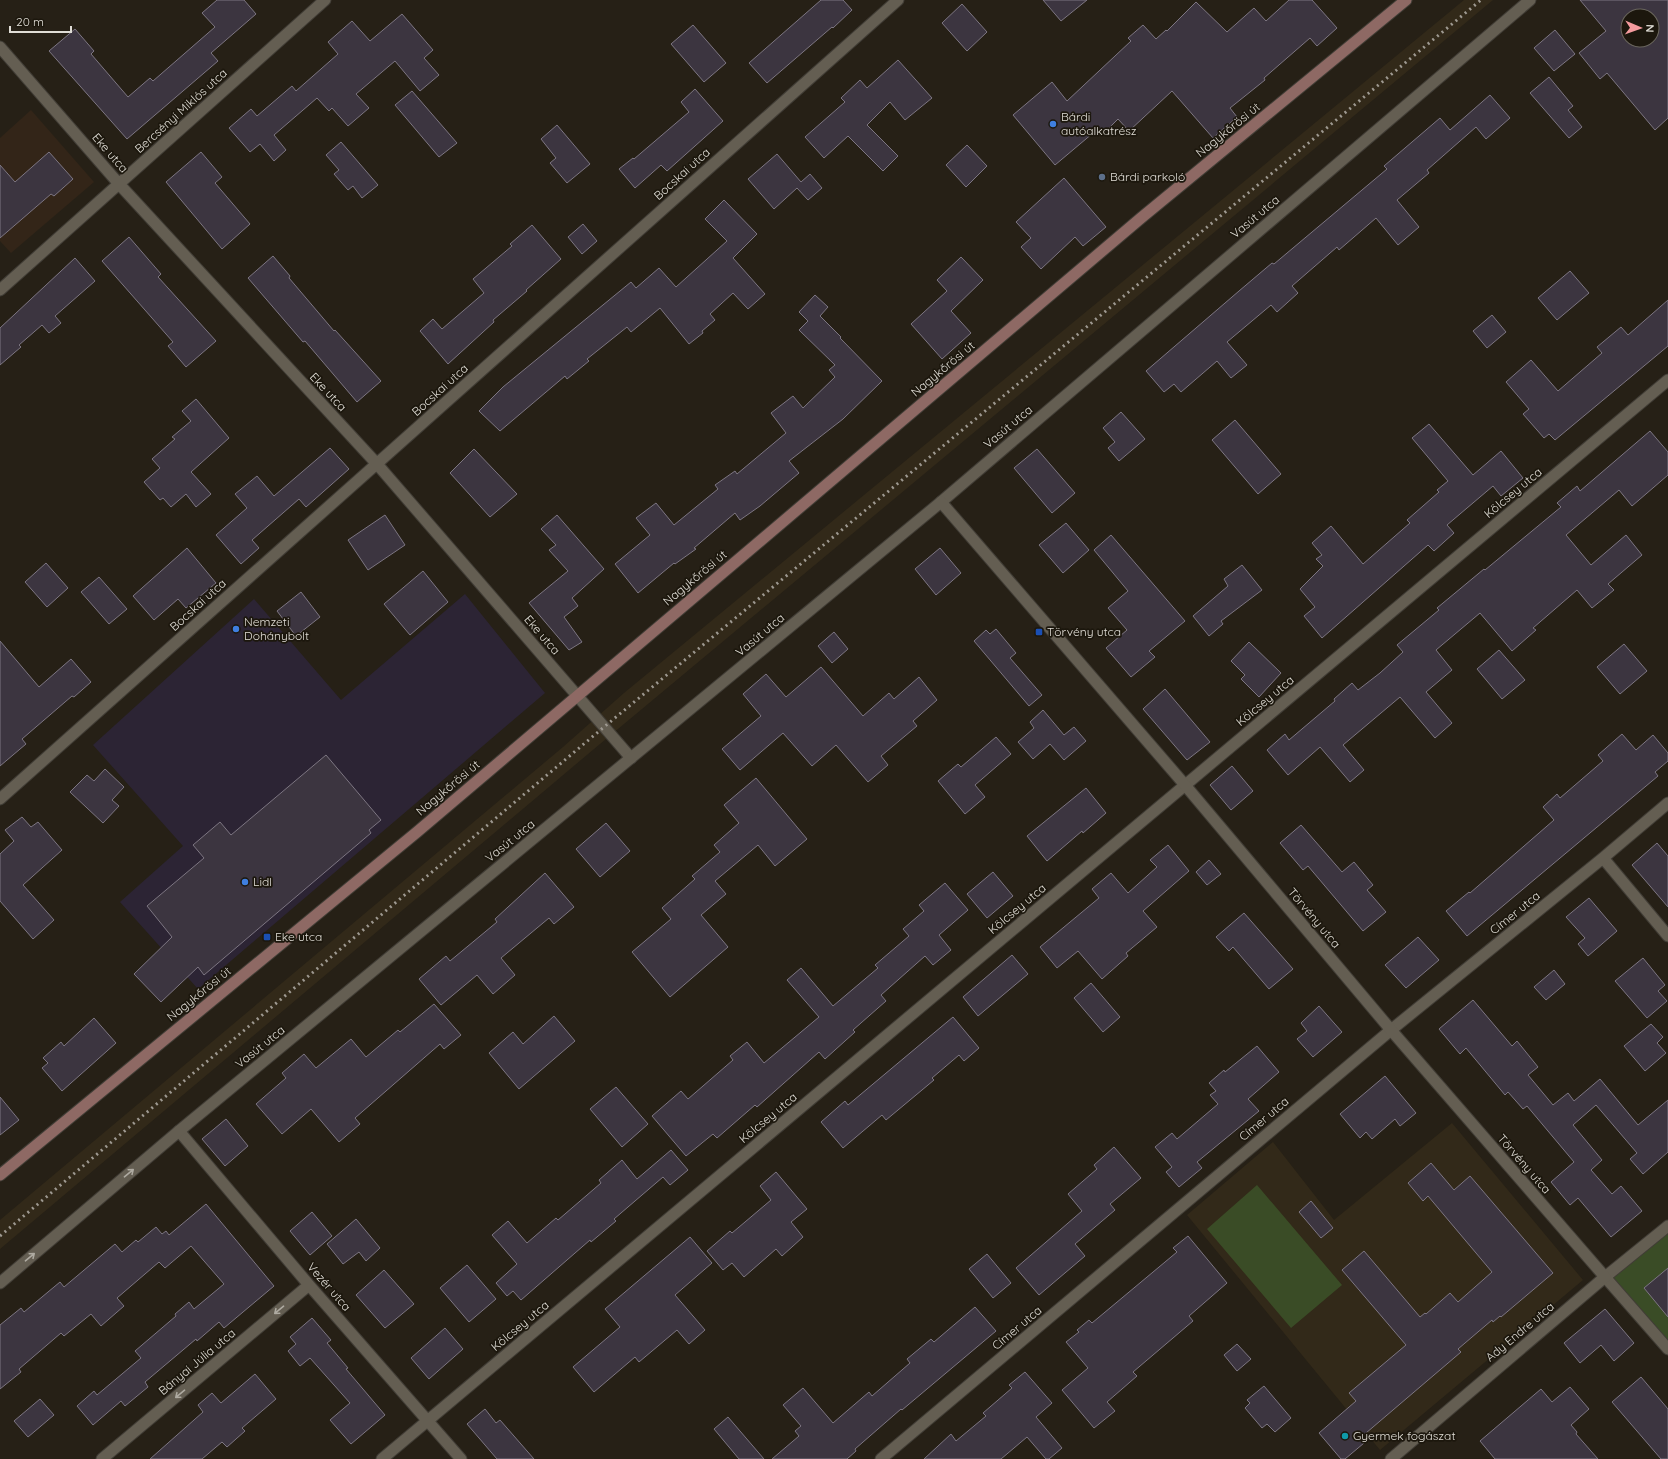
<svg xmlns="http://www.w3.org/2000/svg" width="1668" height="1459" viewBox="0 0 1668 1459" font-family="Quicksand,sans-serif">
  <style>
    .commercial { fill: #2c2434 }
    .built { fill: #322919 }
    .medical { fill: #332518 }
    .green { fill: #3a4c26 }
    .building { fill: #3c3540; stroke: #7d7682; fill-rule: evenodd }
    .lines { fill: none; stroke-linecap: round; stroke-linejoin: round }
    .minor-casing { stroke: #413d36; stroke-width: 13 }
    .tertiary-casing { stroke: #413d36; stroke-width: 13 }
    .secondary-casing { stroke: #413d36; stroke-width: 13 }
    .minor { stroke: #645e52; stroke-width: 11 }
    .tertiary { stroke: #645e52; stroke-width: 11 }
    .secondary { stroke: #8e6964; stroke-width: 11 }
    .rail { stroke: #9e9991; stroke-width: 3; stroke-dasharray: 2 4; stroke-linecap: butt }
    .oneway { stroke: #aeaaa1 }
    .shop-dot { fill: #3f7fe0; stroke: #1c170d; stroke-width: 1.5 }
    .service-dot { fill: #5c6f8a; stroke: #1c170d; stroke-width: 1.5 }
    .transit-dot { fill: #1a4fb4; stroke: #1c170d; stroke-width: 1.5 }
    .culture-dot { fill: #0f9aa8; stroke: #1c170d; stroke-width: 1.5 }
    .labels { text-anchor: middle; stroke-width: 3.5; stroke-linejoin: round; paint-order: stroke }
    .street-label { font-size: 12px; fill: #e0ddd6; stroke: #1c170d }
    .poi-label { font-size: 12px; fill: #e0ddd6; stroke: #1c170d; text-anchor: start }
  </style>
  <rect width="100%" height="100%" fill="#262016"/>
  <!-- commercial -->
  <path class="commercial" d="M465,594L545,693L198,989L120,902L183,846L93,745L254,599L341,700Z"/>
  <!-- built -->
  <path class="built" d="M1464,0H1493L594,749L0,1249V1220L563,747L624,693Z
    M1452,1123L1583,1280L1380,1450L1187,1215L1273,1142L1334,1220Z"/>
  <!-- medical -->
  <path class="medical" d="M31,110L94,182L11,253L0,241V138Z"/>
  <!-- green -->
  <path class="green" d="M1257,1185L1342,1285L1291,1328L1207,1229Z
    M1668,1226V1349L1605,1277Z"/>
  <!-- building -->
  <path class="building" d="M217,0H244L256,14L211,53L218,61L127,139L49,51L75,29L94,51L91,54L128,97L150,78L153,81L215,27L202,13Z
    M821,0H843L852,10L833,28L832,27L767,83L749,63Z
    M1043,0H1087L1061,21Z
    M1289,0H1312L1337,28L1317,46L1310,38L1264,78L1265,80L1230,108L1237,117L1213,138L1172,91L1129,131L1118,119L1104,133L1099,128L1055,165L1013,115L1052,82L1067,101L1131,41L1128,38L1143,25L1156,39L1166,30L1167,31L1196,2L1227,32L1254,8L1266,21Z
    M1580,0H1668V118L1655,130L1607,73L1600,79L1579,53L1606,31ZM1628,16H1652V40H1628Z
    M962,4L987,32L967,51L942,23Z
    M402,14L433,50L424,58L439,75L420,91L395,61L356,94L369,108L348,126L332,108L329,111L317,98L274,135L286,150L274,161L260,144L250,152L229,128L251,109L257,116L292,86L296,91L338,54L328,42L352,21L370,41Z
    M693,25L726,63L704,82L671,44Z
    M1555,30L1575,54L1554,71L1534,48Z
    M898,60L932,98L905,120L890,102L867,125L898,156L883,171L848,136L824,158L805,137L845,102L841,98L860,80L867,88Z
    M1549,77L1573,106L1568,110L1582,127L1569,138L1530,93Z
    M695,89L723,121L667,171L661,165L635,188L619,169L633,158L634,159L689,112L681,102Z
    M412,91L457,143L439,157L395,105Z
    M1490,95L1510,118L1486,139L1476,127L1427,170L1429,173L1397,200L1419,227L1398,245L1376,218L1339,250L1337,247L1292,286L1298,293L1277,312L1271,305L1227,342L1247,365L1231,378L1217,361L1181,392L1174,384L1164,392L1146,371L1239,291L1272,263L1274,264L1387,169L1384,166L1440,118L1450,130Z
    M557,125L590,164L567,183L550,163L556,158L541,139Z
    M341,142L378,185L362,198L353,186L348,190L334,174L339,170L326,155Z
    M967,145L987,166L966,187L946,165Z
    M49,152L73,179L54,196L51,194L0,238V165L15,182Z
    M201,152L222,177L215,183L250,224L222,249L166,182Z
    M777,154L801,182L810,174L822,188L808,200L797,188L774,209L748,179Z
    M1064,178L1106,227L1083,246L1075,237L1041,269L1021,247L1031,238L1016,222Z
    M724,200L757,234L733,258L765,294L748,309L733,293L710,314L715,320L702,331L703,333L689,344L660,308L631,332L627,327L587,359L589,361L567,379L565,376L500,431L479,411L503,387L631,282L636,288L659,268L676,287L727,241L705,219Z
    M583,224L597,241L582,254L568,237Z
    M532,225L561,259L526,290L527,291L493,320L494,322L448,364L420,331L433,319L442,329L484,293L473,279L512,246L510,244Z
    M129,237L161,274L158,277L216,341L186,367L168,346L173,342L102,261Z
    M273,256L290,276L289,278L334,331L335,330L381,381L357,402L305,341L303,342L248,278Z
    M961,257L983,280L951,311L971,333L942,359L911,324L947,291L937,280Z
    M75,258L95,281L55,316L61,323L49,333L42,325L19,345L21,347L0,365V328Z
    M1570,271L1589,293L1557,320L1538,298Z
    M815,295L828,307L820,316L841,337L840,338L882,381L843,419L789,461L799,473L760,506L740,520L735,513L694,548L696,549L675,564L674,563L638,593L615,564L650,535L636,518L656,503L674,525L718,489L715,485L735,471L737,474L786,433L771,413L793,396L803,408L835,377L829,370L835,365L799,330L808,321L799,312Z
    M1668,300V346L1555,440L1549,434L1544,438L1523,414L1529,409L1506,382L1531,360L1558,391L1602,353L1597,347L1621,327L1628,335Z
    M1492,315L1506,332L1487,348L1473,331Z
    M196,399L229,438L191,472L211,494L196,507L186,494L171,507L163,498L160,500L144,482L160,468L152,459L175,439L172,437L191,421L182,411Z
    M1121,412L1145,439L1119,461L1108,448L1115,442L1103,428Z
    M1235,420L1281,474L1258,494L1212,440Z
    M1429,424L1473,475L1501,451L1523,478L1501,496L1493,486L1447,525L1454,533L1434,551L1428,545L1322,638L1304,616L1315,607L1300,589L1323,566L1316,559L1322,555L1312,543L1331,526L1363,564L1410,523L1407,520L1439,492L1437,490L1448,481L1412,438Z
    M1650,431L1668,452V475L1632,506L1619,490L1566,535L1591,565L1626,535L1642,555L1608,584L1614,590L1592,608L1577,590L1533,628L1536,630L1512,651L1480,613L1436,650L1452,670L1426,692L1452,723L1435,738L1400,697L1343,745L1364,770L1350,782L1320,747L1288,775L1267,750L1285,734L1289,740L1335,701L1334,699L1352,683L1358,690L1380,673L1403,652L1397,645L1439,610L1437,608L1484,569L1485,570L1561,507L1557,503L1577,486L1580,491Z
    M330,448L349,469L306,507L299,499L252,540L259,548L241,564L216,535L247,508L235,494L257,476L274,496Z
    M474,449L517,494L490,517L450,473Z
    M1037,449L1075,493L1052,513L1014,468Z
    M385,515L405,545L368,570L348,540Z
    M557,515L604,569L572,598L578,606L564,617L582,642L569,650L529,603L568,571L549,550L556,545L541,529Z
    M1066,523L1089,550L1063,573L1039,545Z
    M1111,535L1185,621L1149,651L1155,657L1131,677L1106,648L1127,630L1108,608L1128,591L1094,550Z
    M187,548L216,583L186,608L178,599L154,620L133,596Z
    M940,548L961,573L936,595L915,569Z
    M46,563L68,588L47,607L25,582Z
    M1242,565L1262,590L1221,621L1223,624L1209,636L1193,616L1228,586L1224,579Z
    M423,571L448,602L410,635L384,604Z
    M99,577L127,609L109,624L81,592Z
    M301,592L320,617L296,636L277,611Z
    M996,629L1016,653L1010,658L1042,695L1029,706L974,641L986,630L990,634Z
    M834,632L848,649L832,663L818,646Z
    M0,641L39,687L71,659L91,682L74,697L72,696L22,739L26,744L0,766Z
    M1249,642L1281,673L1259,697L1241,679L1245,675L1231,661Z
    M1624,644L1647,671L1620,694L1597,667Z
    M1499,650L1525,680L1502,699L1477,669Z
    M821,667L863,716L889,693L894,699L919,677L937,700L913,721L917,726L881,756L888,765L868,782L836,745L812,766L783,733L740,770L722,749L761,716L743,694L766,674L786,697Z
    M1165,689L1210,742L1187,760L1143,709Z
    M1043,710L1064,735L1074,727L1086,741L1064,760L1050,744L1033,759L1018,742L1034,728L1030,722Z
    M1622,734L1636,750L1653,735L1668,753V761L1655,772L1658,776L1467,936L1446,911L1469,892L1470,893L1554,820L1543,807L1557,794L1560,798L1603,761L1598,755Z
    M996,737L1011,754L975,785L985,797L965,814L938,781L958,764L961,767Z
    M326,755L381,820L369,830L371,833L204,975L198,967L161,1002L134,974L172,937L147,906L204,858L193,845L220,822L231,835Z
    M1232,766L1253,791L1231,810L1210,785Z
    M105,769L124,787L112,800L119,806L103,823L70,792L87,775L94,781Z
    M756,778L807,839L775,866L758,845L715,881L726,894L701,915L728,947L670,997L632,952L671,919L662,908L695,879L692,876L720,852L714,845L739,823L724,805Z
    M1086,788L1106,813L1083,833L1082,831L1047,861L1027,836Z
    M22,817L31,827L38,822L62,850L23,885L54,920L33,939L0,901V854L14,841L5,830Z
    M606,823L630,851L600,877L576,849Z
    M1301,825L1342,872L1354,862L1373,885L1367,890L1386,912L1363,931L1308,866L1303,870L1280,843Z
    M1657,843L1668,856V907L1632,865Z
    M1168,845L1189,871L1143,911L1157,927L1126,953L1128,956L1102,979L1078,951L1057,968L1040,947L1099,898L1092,889L1111,873L1128,893L1157,867L1150,860Z
    M1209,860L1221,874L1207,885L1196,872Z
    M993,872L1013,896L987,918L967,894Z
    M545,873L574,907L554,924L549,918L501,958L515,975L493,994L477,975L441,1005L419,979L446,956L450,961L497,922L495,919Z
    M945,883L968,910L939,935L951,950L933,965L925,956L881,995L886,1001L853,1030L855,1032L825,1059L819,1052L757,1107L755,1105L717,1138L713,1134L686,1156L652,1116L681,1091L688,1099L733,1060L730,1056L747,1042L764,1063L819,1017L787,980L801,968L833,1006L878,968L875,965L909,936L903,929L924,911L919,905Z
    M1589,898L1617,931L1588,956L1578,944L1585,938L1566,917Z
    M1244,913L1293,969L1269,989L1233,947L1229,951L1216,937Z
    M1418,937L1439,960L1406,988L1385,965Z
    M1012,955L1028,974L978,1016L963,997Z
    M1643,958L1665,985L1658,991L1667,1001L1647,1018L1615,981Z
    M1554,970L1565,984L1546,1000L1534,987Z
    M1091,983L1120,1017L1103,1032L1074,998Z
    M1473,1000L1512,1046L1517,1041L1538,1067L1528,1075L1553,1105L1568,1093L1574,1101L1600,1079L1638,1125L1668,1100V1152L1643,1174L1630,1159L1637,1153L1596,1105L1573,1125L1602,1160L1591,1170L1612,1194L1621,1186L1642,1211L1611,1237L1578,1198L1570,1205L1551,1182L1574,1162L1527,1106L1523,1109L1508,1092L1505,1095L1466,1048L1460,1054L1439,1029Z
    M434,1004L461,1035L444,1049L440,1044L355,1118L360,1124L339,1142L311,1109L282,1134L256,1104L286,1078L282,1073L304,1054L316,1068L351,1039L366,1057L398,1030L400,1032Z
    M1319,1006L1342,1032L1313,1057L1297,1039L1307,1031L1301,1023Z
    M554,1016L575,1041L519,1089L489,1053L513,1032L523,1044Z
    M953,1017L979,1048L964,1061L959,1055L932,1078L934,1080L886,1120L882,1115L843,1148L821,1122L845,1101L848,1105Z
    M94,1018L116,1043L62,1091L42,1068L48,1063L43,1058L61,1042L64,1046Z
    M1651,1024L1663,1037L1657,1043L1666,1053L1645,1071L1624,1046Z
    M1257,1046L1279,1072L1248,1099L1259,1111L1197,1162L1202,1168L1179,1187L1166,1172L1172,1167L1155,1147L1172,1133L1177,1139L1218,1104L1210,1095L1216,1091L1209,1083L1224,1070L1225,1072Z
    M1385,1076L1416,1113L1400,1126L1395,1119L1372,1139L1366,1132L1360,1138L1340,1114Z
    M616,1087L648,1124L622,1147L590,1109Z
    M0,1097L19,1120L0,1135Z
    M226,1119L248,1146L225,1166L202,1139Z
    M1114,1147L1141,1178L1110,1204L1115,1210L1075,1244L1085,1256L1039,1295L1016,1268L1082,1211L1068,1194L1097,1169L1094,1165Z
    M671,1150L688,1170L670,1185L663,1177L614,1219L616,1221L591,1242L590,1240L521,1300L513,1291L507,1296L496,1283L517,1264L492,1235L508,1221L527,1243L556,1218L558,1220L601,1183L599,1180L622,1160L637,1179Z
    M1431,1163L1454,1190L1470,1176L1553,1273L1501,1317L1500,1316L1493,1322L1492,1320L1458,1349L1461,1352L1366,1433L1370,1438L1345,1459H1341L1319,1433L1356,1401L1349,1393L1406,1345L1342,1270L1364,1251L1420,1317L1425,1313L1426,1314L1450,1293L1458,1302L1492,1272L1428,1196L1423,1201L1408,1183Z
    M776,1172L807,1209L791,1222L803,1237L782,1256L776,1249L744,1277L732,1263L723,1270L707,1251L730,1231L732,1233L771,1200L760,1186Z
    M1311,1201L1333,1228L1321,1238L1299,1212Z
    M206,1204L274,1286L224,1328L219,1322L197,1341L196,1339L145,1382L148,1387L125,1406L121,1401L93,1425L77,1406L94,1391L97,1395L141,1358L135,1351L176,1316L175,1314L189,1302L194,1309L224,1284L191,1246L165,1268L159,1262L117,1298L124,1306L101,1326L91,1314L64,1336L61,1333L19,1369L21,1372L0,1389V1325L21,1308L24,1312L60,1282L64,1287L115,1244L122,1252L136,1240L138,1242L156,1227L162,1234L166,1231L169,1235Z
    M312,1212L332,1236L310,1255L290,1231Z
    M356,1219L380,1248L366,1261L359,1252L343,1264L327,1244Z
    M1188,1236L1227,1283L1189,1316L1193,1321L1133,1372L1137,1376L1107,1402L1115,1411L1094,1428L1062,1390L1088,1368L1066,1342L1079,1332L1077,1330L1089,1320L1092,1323L1177,1252L1173,1248Z
    M690,1237L712,1263L675,1295L705,1330L689,1344L677,1330L639,1362L635,1357L594,1392L573,1367L620,1327L605,1309Z
    M987,1254L1011,1283L993,1298L969,1269Z
    M467,1265L496,1299L469,1322L440,1288Z
    M1668,1268V1317L1644,1288Z
    M384,1270L414,1304L385,1328L356,1295Z
    M975,1307L996,1331L902,1410L901,1409L855,1449L856,1451L847,1459H772L799,1436L795,1431L801,1426L783,1405L803,1388L833,1423L869,1392L872,1396L910,1363L907,1359L931,1339L934,1342Z
    M1605,1309L1634,1343L1614,1361L1601,1345L1580,1363L1564,1343Z
    M312,1318L331,1340L327,1343L348,1368L346,1369L385,1415L351,1444L330,1420L350,1403L310,1358L300,1366L288,1351L296,1344L290,1337Z
    M445,1328L463,1349L429,1379L411,1358Z
    M1237,1344L1251,1359L1237,1371L1224,1355Z
    M1025,1372L1052,1403L1036,1417L1062,1448L1049,1459H1046L1027,1437L1001,1459H924L951,1434L956,1441L986,1416L983,1413L1012,1388L1009,1385Z
    M255,1374L276,1399L242,1428L245,1431L227,1447L222,1442L202,1459H150L203,1412L198,1405L212,1393L221,1403Z
    M1641,1377L1668,1409V1459H1661L1612,1402Z
    M1264,1386L1291,1418L1275,1432L1267,1424L1262,1428L1245,1408L1250,1403L1247,1400Z
    M1570,1387L1589,1409L1571,1425L1577,1432L1576,1434L1598,1459H1495L1480,1441L1541,1389L1552,1402Z
    M40,1399L54,1415L28,1437L14,1421Z
    M485,1409L496,1423L500,1420L534,1459H497L467,1424Z
    M728,1417L764,1459H739L714,1429Z"/>
  <g class="lines">
    <defs>
      <path id="minor" d="M0,47L119,184L377,464L631,758
        M0,290L325,0
        M941,502L1530,0
        M0,799L898,0
        M1603,858L1668,936
        M179,1131L309,1285L461,1459
        M1668,1226L1605,1277L1668,1349
        M102,1459L309,1285
        M382,1459L1668,380
        M881,1459L1391,1030L1603,858L1668,803"/>
      <path id="tertiary" d="M0,1283L179,1131L941,502L1185,785L1391,1030L1605,1277L1391,1459"/>
      <path id="secondary" d="M0,1175L417,832L1141,218L1406,0"/>
    </defs>
    <!-- minor casing -->
    <use href="#minor" class="minor-casing"/>
    <!-- tertiary casing -->
    <use href="#tertiary" class="tertiary-casing"/>
    <!-- secondary casing -->
    <use href="#secondary" class="secondary-casing"/>
    <!-- minor -->
    <use href="#minor" class="minor"/>
    <!-- tertiary -->
    <use href="#tertiary" class="tertiary"/>
    <!-- secondary -->
    <use href="#secondary" class="secondary"/>
    <!-- rail -->
    <path class="rail" d="M0,1236L604,727L1481,0"/>
  </g>
  <!-- one-way arrows -->
  <defs><path id="oneway-shaft" d="M-6 0H5M1.5-3L5.5 0L1.5 3" fill="none" stroke-width="1.6" stroke-linecap="round" stroke-linejoin="round"/></defs>
  <g class="oneway">
    <use href="#oneway-shaft" transform="translate(129 1173) rotate(-40)"/>
    <use href="#oneway-shaft" transform="translate(30 1257) rotate(-40)"/>
    <use href="#oneway-shaft" transform="translate(279 1310) rotate(140)"/>
    <use href="#oneway-shaft" transform="translate(180 1394) rotate(140)"/>
  </g>
  <!-- markers -->
  <g class="shop-dot">
    <circle cx="1053" cy="124" r="4"/>
    <circle cx="236" cy="629" r="4"/>
    <circle cx="245" cy="882" r="4"/>
  </g>
  <circle class="service-dot" cx="1102" cy="177" r="4"/>
  <g class="transit-dot">
    <rect x="1035" y="628" width="8" height="8" rx="2"/>
    <rect x="263" y="933" width="8" height="8" rx="2"/>
  </g>
  <circle class="culture-dot" cx="1345" cy="1436" r="4"/>
  <g class="labels">
    <!-- street labels -->
    <g class="street-label">
      <text transform="translate(181 111) rotate(-42)" y="4">Bercsényi Miklós utca</text>
      <text transform="translate(1228 130) rotate(-39)" y="4">Nagykőrösi út</text>
      <text transform="translate(110 153) rotate(49)" y="4">Eke utca</text>
      <text transform="translate(682 174) rotate(-42)" y="4">Bocskai utca</text>
      <text transform="translate(1255 217) rotate(-40)" y="4">Vasút utca</text>
      <text transform="translate(943 369) rotate(-40)" y="4">Nagykőrösi út</text>
      <text transform="translate(440 390) rotate(-42)" y="4">Bocskai utca</text>
      <text transform="translate(328 392) rotate(47)" y="4">Eke utca</text>
      <text transform="translate(1008 427) rotate(-40)" y="4">Vasút utca</text>
      <text transform="translate(1513 493) rotate(-40)" y="4">Kölcsey utca</text>
      <text transform="translate(695 578) rotate(-40)" y="4">Nagykőrösi út</text>
      <text transform="translate(198 605) rotate(-42)" y="4">Bocskai utca</text>
      <text transform="translate(542 635) rotate(49)" y="4">Eke utca</text>
      <text transform="translate(760 635) rotate(-40)" y="4">Vasút utca</text>
      <text transform="translate(1265 701) rotate(-40)" y="4">Kölcsey utca</text>
      <text transform="translate(448 788) rotate(-40)" y="4">Nagykőrösi út</text>
      <text transform="translate(510 841) rotate(-39)" y="4">Vasút utca</text>
      <text transform="translate(1017 909) rotate(-40)" y="4">Kölcsey utca</text>
      <text transform="translate(1515 913) rotate(-39)" y="4">Címer utca</text>
      <text transform="translate(1314 918) rotate(50)" y="4">Törvény utca</text>
      <text transform="translate(199 994) rotate(-39)" y="4">Nagykőrösi út</text>
      <text transform="translate(260 1047) rotate(-39)" y="4">Vasút utca</text>
      <text transform="translate(768 1118) rotate(-40)" y="4">Kölcsey utca</text>
      <text transform="translate(1264 1119) rotate(-40)" y="4">Címer utca</text>
      <text transform="translate(1524 1164) rotate(49)" y="4">Törvény utca</text>
      <text transform="translate(329 1287) rotate(49)" y="4">Vezér utca</text>
      <text transform="translate(520 1326) rotate(-40)" y="4">Kölcsey utca</text>
      <text transform="translate(1017 1328) rotate(-40)" y="4">Címer utca</text>
      <text transform="translate(1520 1332) rotate(-40)" y="4">Ady Endre utca</text>
      <text transform="translate(197 1362) rotate(-40)" y="4">Bányai Júlia utca</text>
    </g>
    <!-- poi labels -->
    <g class="poi-label">
      <text x="1061" y="121">Bárdi<tspan x="1061" dy="14">autóalkatrész</tspan></text>
      <text x="1110" y="181">Bárdi parkoló</text>
      <text x="244" y="626">Nemzeti<tspan x="244" dy="14">Dohánybolt</tspan></text>
      <text x="1047" y="636">Törvény utca</text>
      <text x="253" y="886">Lidl</text>
      <text x="275" y="941">Eke utca</text>
      <text x="1353" y="1440">Gyermek fogászat</text>
    </g>
  </g>
  <!-- north arrow -->
  <g transform="translate(1640 28) rotate(92)"><circle r="19" fill="#1c170d" stroke="#6a665d"/>
  <path d="M0-3L7 15L0 10L-7 15Z" fill="#f59b9e"/>
  <text y="-6" font-size="11" font-weight="bold" text-anchor="middle" fill="#e0ddd6">N</text>
  </g>
  <!-- scale -->
  <path d="M10 26v6h61v-6" fill="none" stroke="#e0ddd6" stroke-width="2"/>
  <text x="16" y="26" font-size="12" fill="#e0ddd6" stroke="#1c170d" stroke-width="3" paint-order="stroke">20 m</text>
</svg>
